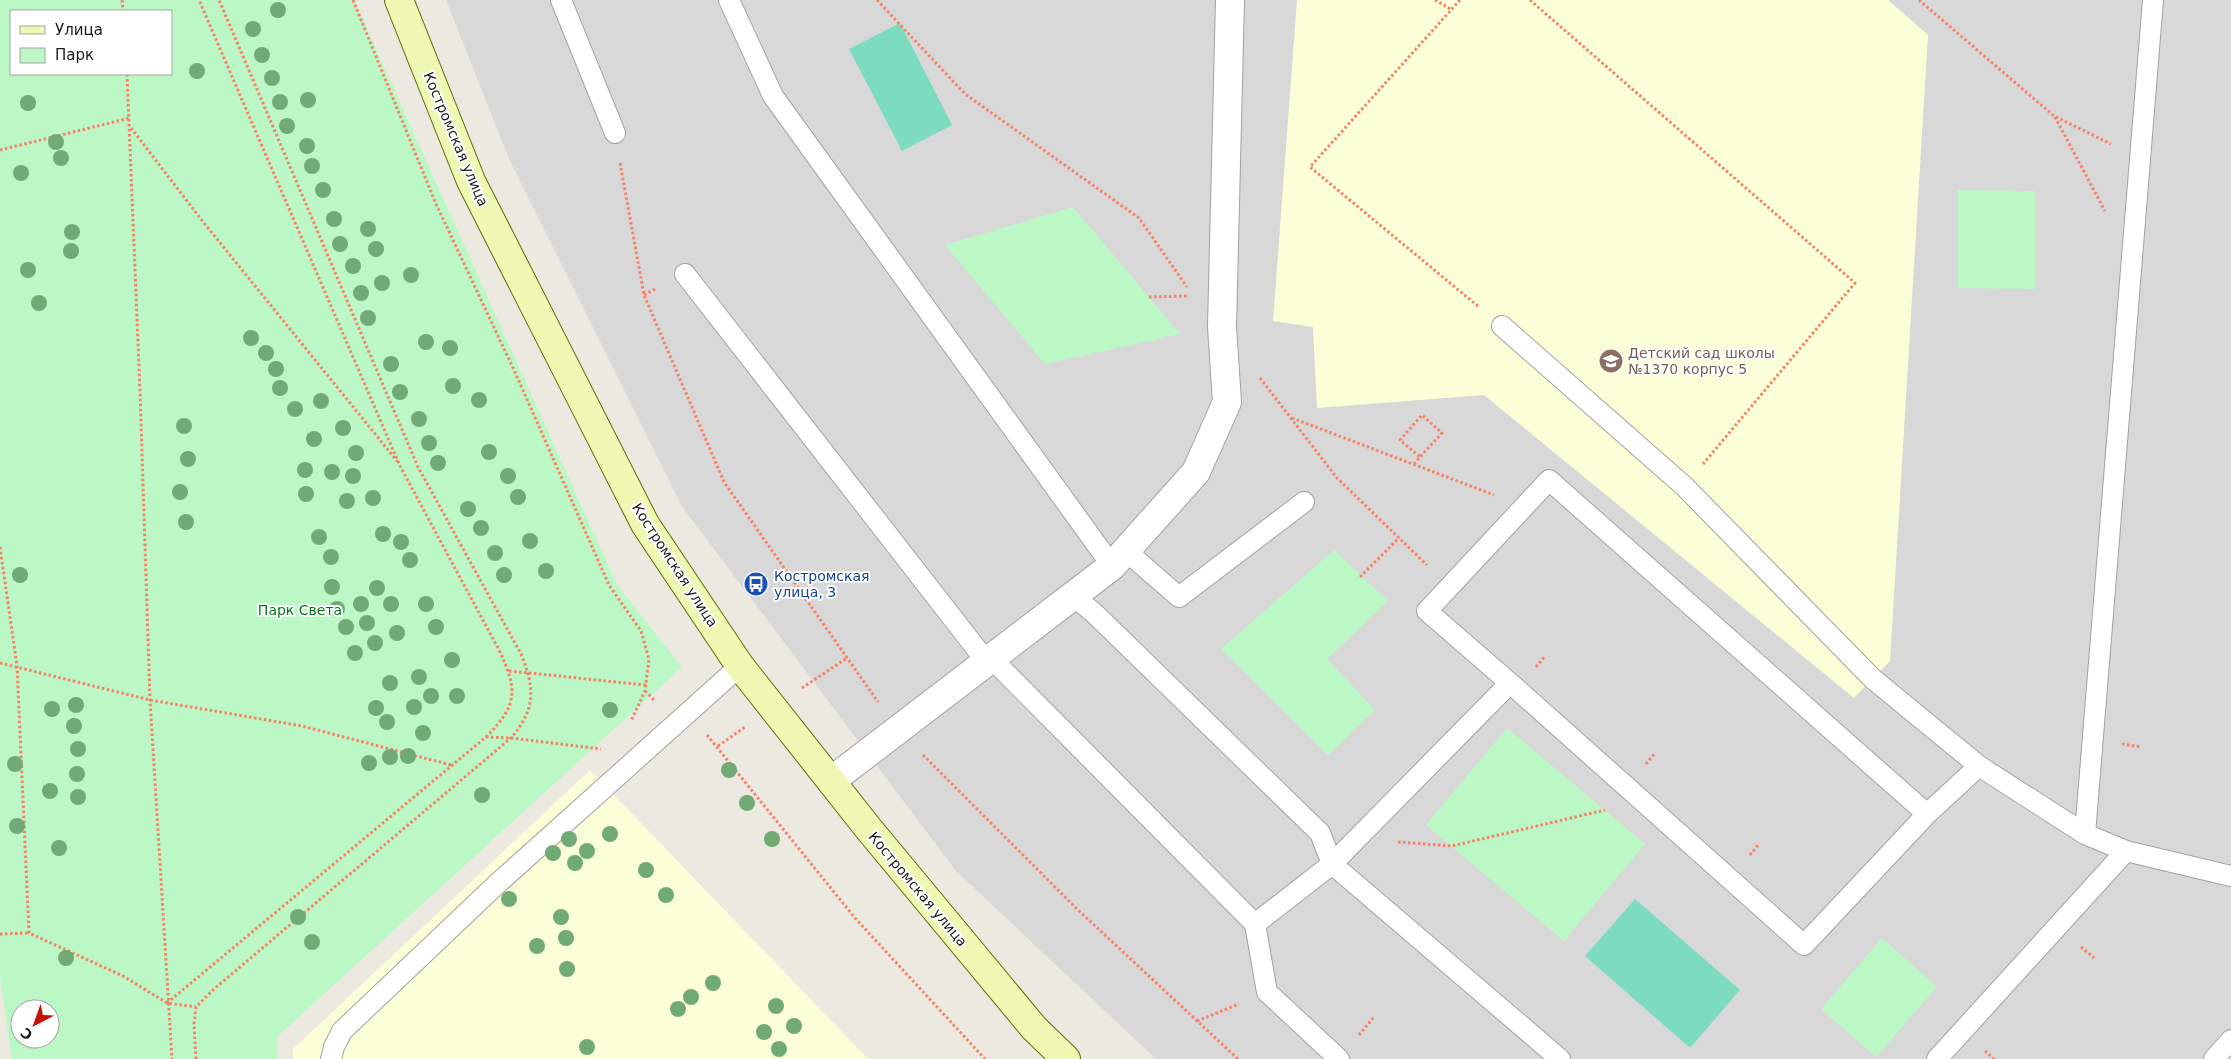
<svg xmlns="http://www.w3.org/2000/svg" width="2231" height="1059" viewBox="0 0 2231 1059" font-family="'DejaVu Sans',sans-serif">
  <style>
    .residential { fill: #d9d8d8 }
    .education { fill: #fbffd7 }
    .park { fill: #bbf8c5; fill-rule: evenodd }
    .pitch { fill: #7ddcc0 }
    .lines { fill: none; stroke-linecap: round; stroke-linejoin: round }
    .lane-casing { stroke: #a2a2a2; stroke-width: 22 }
    .street-casing { stroke: #a2a2a2; stroke-width: 30 }
    .secondary-casing { stroke: #596e05; stroke-width: 30 }
    .path { stroke: #f88165; stroke-width: 3; stroke-dasharray: 2.5 2.5; stroke-linecap: butt }
    .lane { stroke: #fff; stroke-width: 20 }
    .street { stroke: #fff; stroke-width: 28 }
    .secondary { stroke: #eef8b2; stroke-width: 28 }
    .tree { fill: #71aa75 }
    .labels { text-anchor: middle; stroke-width: 4; stroke-linejoin: round; paint-order: stroke }
    .street-label { font-size: 14px; fill: #1b1b1b; stroke: #fff }
    .education-label { font-size: 14px; fill: #785e54; stroke: #fff; text-anchor: start }
    .transit-label { font-size: 14px; fill: #164399; stroke: #fff; text-anchor: start }
    .park-label { font-size: 14px; fill: #0c761e; stroke: #fff }
  </style>
  <rect width="100%" height="100%" fill="#ece9e0"/>
  <!-- residential -->
  <path class="residential" d="M446,0H2231V1059H1156L956,871L683,508L509,159Z"/>
  <!-- education -->
  <path class="education" d="M1297,0H1888L1928,35L1890,661L1854,698L1484,395L1317,408L1313,327L1273,321Z
    M590,770L868,1059H293V1049Z"/>
  <!-- park -->
  <path class="park" d="M0,0H354L617,585L682,667L278,1036L277,1059H12L0,977ZM11,11H171V74H11ZM20,1009H50V1039H20Z
    M1958,190L2035,191V289L1958,288Z
    M1073,207L1180,334L1045,364L945,245Z
    M1334,550L1388,601L1327,659L1375,710L1328,755L1221,649Z
    M1507,728L1645,844L1564,941L1426,825Z
    M1882,938L1937,987L1876,1057L1821,1009Z"/>
  <!-- pitch -->
  <path class="pitch" d="M900,23L952,125L902,151L849,49Z
    M1635,899L1740,990L1690,1048L1585,956Z"/>
  <g class="lines">
    <defs>
      <path id="lane" d="M561,0L615,133
        M729,0L773,96L1112,566
        M685,274L986,661
        M1502,326L1684,486L1873,679L1979,766
        M1126,551L1179,597L1304,502
        M1072,595L1094,613L1320,833L1332,864L1510,683L1804,945L1927,814L1979,766L2085,834L2126,851
        M990,657L1255,924L1332,864L1560,1059
        M1510,683L1427,611L1549,480L1927,814
        M2085,834L2153,0
        M1255,924L1267,992L1339,1059
        M331,1059L334,1047L342,1031L497,884L740,666
        M1937,1059L2126,851L2231,876
        M2214,1059L2231,1040"/>
      <path id="street" d="M831,781L1112,566L1196,472L1227,402L1222,327L1230,0"/>
      <path id="secondary" d="M399,0L471,181L645,524L740,666L868,828L1034,1028L1066,1059"/>
    </defs>
    <!-- lane casing -->
    <use href="#lane" class="lane-casing"/>
    <!-- street casing -->
    <use href="#street" class="street-casing"/>
    <!-- secondary casing -->
    <use href="#secondary" class="secondary-casing"/>
    <!-- path -->
    <path class="path" d="M122,0L123,11
      M353,0L436,204L514,370L609,585L641,631L649,659L645,691L631,721
      M877,0L965,94L1139,218L1187,287
      M1435,0L1452,10
      M1460,0L1310,167L1479,307
      M1530,0L1855,283L1703,464
      M1919,0L2054,116L2111,144
      M127,74L140,391L150,700L172,1059
      M2055,117L2105,211
      M131,128L204,223L397,461
      M0,150L130,118
      M620,163L644,295L724,482L878,702
      M644,295L657,288
      M1149,297L1187,296
      M1260,378L1337,478L1427,565
      M1292,418L1494,495
      M1414,464L1420,457L1400,440L1422,415L1442,433L1420,457
      M0,547L17,666L29,933L123,976L167,1003L196,1007
      M1360,577L1399,538
      M0,663L150,700L302,726L451,765
      M1536,667L1545,656
      M509,671L646,685
      M802,688L847,658
      M645,691L655,701
      M707,735L855,918L985,1059
      M486,737L511,738L601,749
      M2122,744L2141,747
      M718,746L745,727
      M923,755L1077,909L1238,1059
      M1646,764L1655,753
      M1398,842L1452,846L1605,810
      M1750,855L1758,845
      M0,934L29,933
      M2081,947L2094,958
      M167,1003L486,737C518,705 518,690 499,650L400,466L199,0
      M1197,1021L1239,1004
      M1359,1035L1373,1018
      M1985,1051L1994,1059
      M196,1059L194,1024L196,1007L214,989L511,738C536,709 535,688 521,654L418,467L219,0"/>
    <!-- lane -->
    <use href="#lane" class="lane"/>
    <!-- street -->
    <use href="#street" class="street"/>
    <!-- secondary -->
    <use href="#secondary" class="secondary"/>
  </g>
  <!-- trees -->
  <g class="tree">
    <circle cx="278" cy="10" r="8"/>
    <circle cx="253" cy="29" r="8"/>
    <circle cx="262" cy="55" r="8"/>
    <circle cx="197" cy="71" r="8"/>
    <circle cx="272" cy="78" r="8"/>
    <circle cx="308" cy="100" r="8"/>
    <circle cx="280" cy="102" r="8"/>
    <circle cx="28" cy="103" r="8"/>
    <circle cx="287" cy="126" r="8"/>
    <circle cx="56" cy="142" r="8"/>
    <circle cx="307" cy="146" r="8"/>
    <circle cx="61" cy="158" r="8"/>
    <circle cx="312" cy="166" r="8"/>
    <circle cx="21" cy="173" r="8"/>
    <circle cx="323" cy="190" r="8"/>
    <circle cx="334" cy="219" r="8"/>
    <circle cx="368" cy="229" r="8"/>
    <circle cx="72" cy="232" r="8"/>
    <circle cx="340" cy="244" r="8"/>
    <circle cx="376" cy="249" r="8"/>
    <circle cx="71" cy="251" r="8"/>
    <circle cx="353" cy="266" r="8"/>
    <circle cx="28" cy="270" r="8"/>
    <circle cx="411" cy="275" r="8"/>
    <circle cx="382" cy="283" r="8"/>
    <circle cx="361" cy="293" r="8"/>
    <circle cx="39" cy="303" r="8"/>
    <circle cx="368" cy="318" r="8"/>
    <circle cx="251" cy="338" r="8"/>
    <circle cx="426" cy="342" r="8"/>
    <circle cx="450" cy="348" r="8"/>
    <circle cx="266" cy="353" r="8"/>
    <circle cx="391" cy="364" r="8"/>
    <circle cx="276" cy="369" r="8"/>
    <circle cx="453" cy="386" r="8"/>
    <circle cx="280" cy="388" r="8"/>
    <circle cx="400" cy="392" r="8"/>
    <circle cx="479" cy="400" r="8"/>
    <circle cx="321" cy="401" r="8"/>
    <circle cx="295" cy="409" r="8"/>
    <circle cx="419" cy="419" r="8"/>
    <circle cx="184" cy="426" r="8"/>
    <circle cx="343" cy="428" r="8"/>
    <circle cx="314" cy="439" r="8"/>
    <circle cx="429" cy="443" r="8"/>
    <circle cx="489" cy="452" r="8"/>
    <circle cx="356" cy="453" r="8"/>
    <circle cx="188" cy="459" r="8"/>
    <circle cx="438" cy="463" r="8"/>
    <circle cx="305" cy="470" r="8"/>
    <circle cx="332" cy="472" r="8"/>
    <circle cx="353" cy="476" r="8"/>
    <circle cx="508" cy="476" r="8"/>
    <circle cx="180" cy="492" r="8"/>
    <circle cx="306" cy="494" r="8"/>
    <circle cx="518" cy="497" r="8"/>
    <circle cx="373" cy="498" r="8"/>
    <circle cx="347" cy="501" r="8"/>
    <circle cx="468" cy="509" r="8"/>
    <circle cx="186" cy="522" r="8"/>
    <circle cx="481" cy="528" r="8"/>
    <circle cx="383" cy="534" r="8"/>
    <circle cx="319" cy="537" r="8"/>
    <circle cx="530" cy="541" r="8"/>
    <circle cx="401" cy="542" r="8"/>
    <circle cx="495" cy="553" r="8"/>
    <circle cx="331" cy="557" r="8"/>
    <circle cx="410" cy="560" r="8"/>
    <circle cx="546" cy="571" r="8"/>
    <circle cx="20" cy="575" r="8"/>
    <circle cx="504" cy="575" r="8"/>
    <circle cx="332" cy="587" r="8"/>
    <circle cx="377" cy="588" r="8"/>
    <circle cx="361" cy="604" r="8"/>
    <circle cx="391" cy="604" r="8"/>
    <circle cx="426" cy="604" r="8"/>
    <circle cx="337" cy="609" r="8"/>
    <circle cx="367" cy="623" r="8"/>
    <circle cx="346" cy="627" r="8"/>
    <circle cx="436" cy="627" r="8"/>
    <circle cx="397" cy="633" r="8"/>
    <circle cx="375" cy="643" r="8"/>
    <circle cx="355" cy="653" r="8"/>
    <circle cx="452" cy="660" r="8"/>
    <circle cx="419" cy="677" r="8"/>
    <circle cx="390" cy="683" r="8"/>
    <circle cx="431" cy="696" r="8"/>
    <circle cx="457" cy="696" r="8"/>
    <circle cx="76" cy="705" r="8"/>
    <circle cx="414" cy="707" r="8"/>
    <circle cx="376" cy="708" r="8"/>
    <circle cx="52" cy="709" r="8"/>
    <circle cx="610" cy="710" r="8"/>
    <circle cx="387" cy="722" r="8"/>
    <circle cx="74" cy="726" r="8"/>
    <circle cx="423" cy="733" r="8"/>
    <circle cx="78" cy="749" r="8"/>
    <circle cx="408" cy="756" r="8"/>
    <circle cx="390" cy="757" r="8"/>
    <circle cx="369" cy="763" r="8"/>
    <circle cx="15" cy="764" r="8"/>
    <circle cx="729" cy="770" r="8"/>
    <circle cx="77" cy="774" r="8"/>
    <circle cx="50" cy="791" r="8"/>
    <circle cx="482" cy="795" r="8"/>
    <circle cx="78" cy="797" r="8"/>
    <circle cx="747" cy="803" r="8"/>
    <circle cx="17" cy="826" r="8"/>
    <circle cx="610" cy="834" r="8"/>
    <circle cx="569" cy="839" r="8"/>
    <circle cx="772" cy="839" r="8"/>
    <circle cx="59" cy="848" r="8"/>
    <circle cx="587" cy="851" r="8"/>
    <circle cx="553" cy="853" r="8"/>
    <circle cx="575" cy="863" r="8"/>
    <circle cx="646" cy="870" r="8"/>
    <circle cx="666" cy="895" r="8"/>
    <circle cx="509" cy="899" r="8"/>
    <circle cx="298" cy="917" r="8"/>
    <circle cx="561" cy="917" r="8"/>
    <circle cx="566" cy="938" r="8"/>
    <circle cx="312" cy="942" r="8"/>
    <circle cx="537" cy="946" r="8"/>
    <circle cx="66" cy="958" r="8"/>
    <circle cx="567" cy="969" r="8"/>
    <circle cx="713" cy="983" r="8"/>
    <circle cx="691" cy="997" r="8"/>
    <circle cx="776" cy="1006" r="8"/>
    <circle cx="678" cy="1009" r="8"/>
    <circle cx="794" cy="1026" r="8"/>
    <circle cx="764" cy="1032" r="8"/>
    <circle cx="587" cy="1047" r="8"/>
    <circle cx="779" cy="1049" r="8"/>
  </g>
  <!-- icons -->
  <defs>
    <symbol id="school-disc" viewBox="-11 -11 22 22"><circle r="9.5" fill="#8d6e63" stroke="#fff"/><path d="M0-5L7-2L0 1L-7-2ZM-4 1L0 2.5L4 1V4Q0 6-4 4Z" fill="#fff"/></symbol>
    <symbol id="bus-disc" viewBox="-11 -11 22 22"><circle r="9.5" fill="#1a4fb4" stroke="#fff"/><path d="M-5-6H5V4H4V6H2V4H-2V6H-4V4H-5ZM-3.5-4V0h7V-4ZM-3.5 1.2v1.5H-2V1.2ZM2 1.2v1.5H3.5V1.2Z" fill="#fff"/></symbol>
  </defs>
  <g fill-rule="evenodd">
    <use href="#school-disc" x="1597" y="347" width="28" height="28"/>
    <use href="#bus-disc" x="742" y="570" width="28" height="28"/>
  </g>
  <g class="labels">
    <!-- street labels -->
    <g class="street-label">
      <text transform="translate(456 139) rotate(67)" y="5">Костромская улица</text>
      <text transform="translate(675 565) rotate(57)" y="5">Костромская улица</text>
      <text transform="translate(918 889) rotate(50)" y="5">Костромская улица</text>
    </g>
    <!-- education labels -->
    <g class="education-label">
      <text x="1628" y="358">Детский сад школы<tspan x="1628" dy="16">№1370 корпус 5</tspan></text>
    </g>
    <!-- transit labels -->
    <g class="transit-label">
      <text x="774" y="581">Костромская<tspan x="774" dy="16">улица, 3</tspan></text>
    </g>
    <!-- park labels -->
    <g class="park-label">
      <text x="300" y="615">Парк Света</text>
    </g>
  </g>
  <!-- legend -->
  <rect x="10" y="10" width="162" height="65" fill="#ffffff" stroke="#a4a4a4"/>
  <rect x="20" y="26" width="25" height="8" fill="#eef8b2" stroke="#a4a4a4"/>
  <text x="55" y="35" font-size="15" fill="#1b1b1b">Улица</text>
  <rect x="20" y="48" width="25" height="15" fill="#bbf8c5" stroke="#a4a4a4"/>
  <text x="55" y="60" font-size="15" fill="#1b1b1b">Парк</text>
  <!-- north arrow -->
  <g transform="translate(35 1024) rotate(221)"><circle r="24" fill="#ffffff" stroke="#a4a4a4"/>
  <path d="M0-4L9 19L0 12L-9 19Z" fill="#c41302"/>
  <text y="-8" font-size="14" font-weight="bold" text-anchor="middle" fill="#1b1b1b">С</text>
  </g>
</svg>
